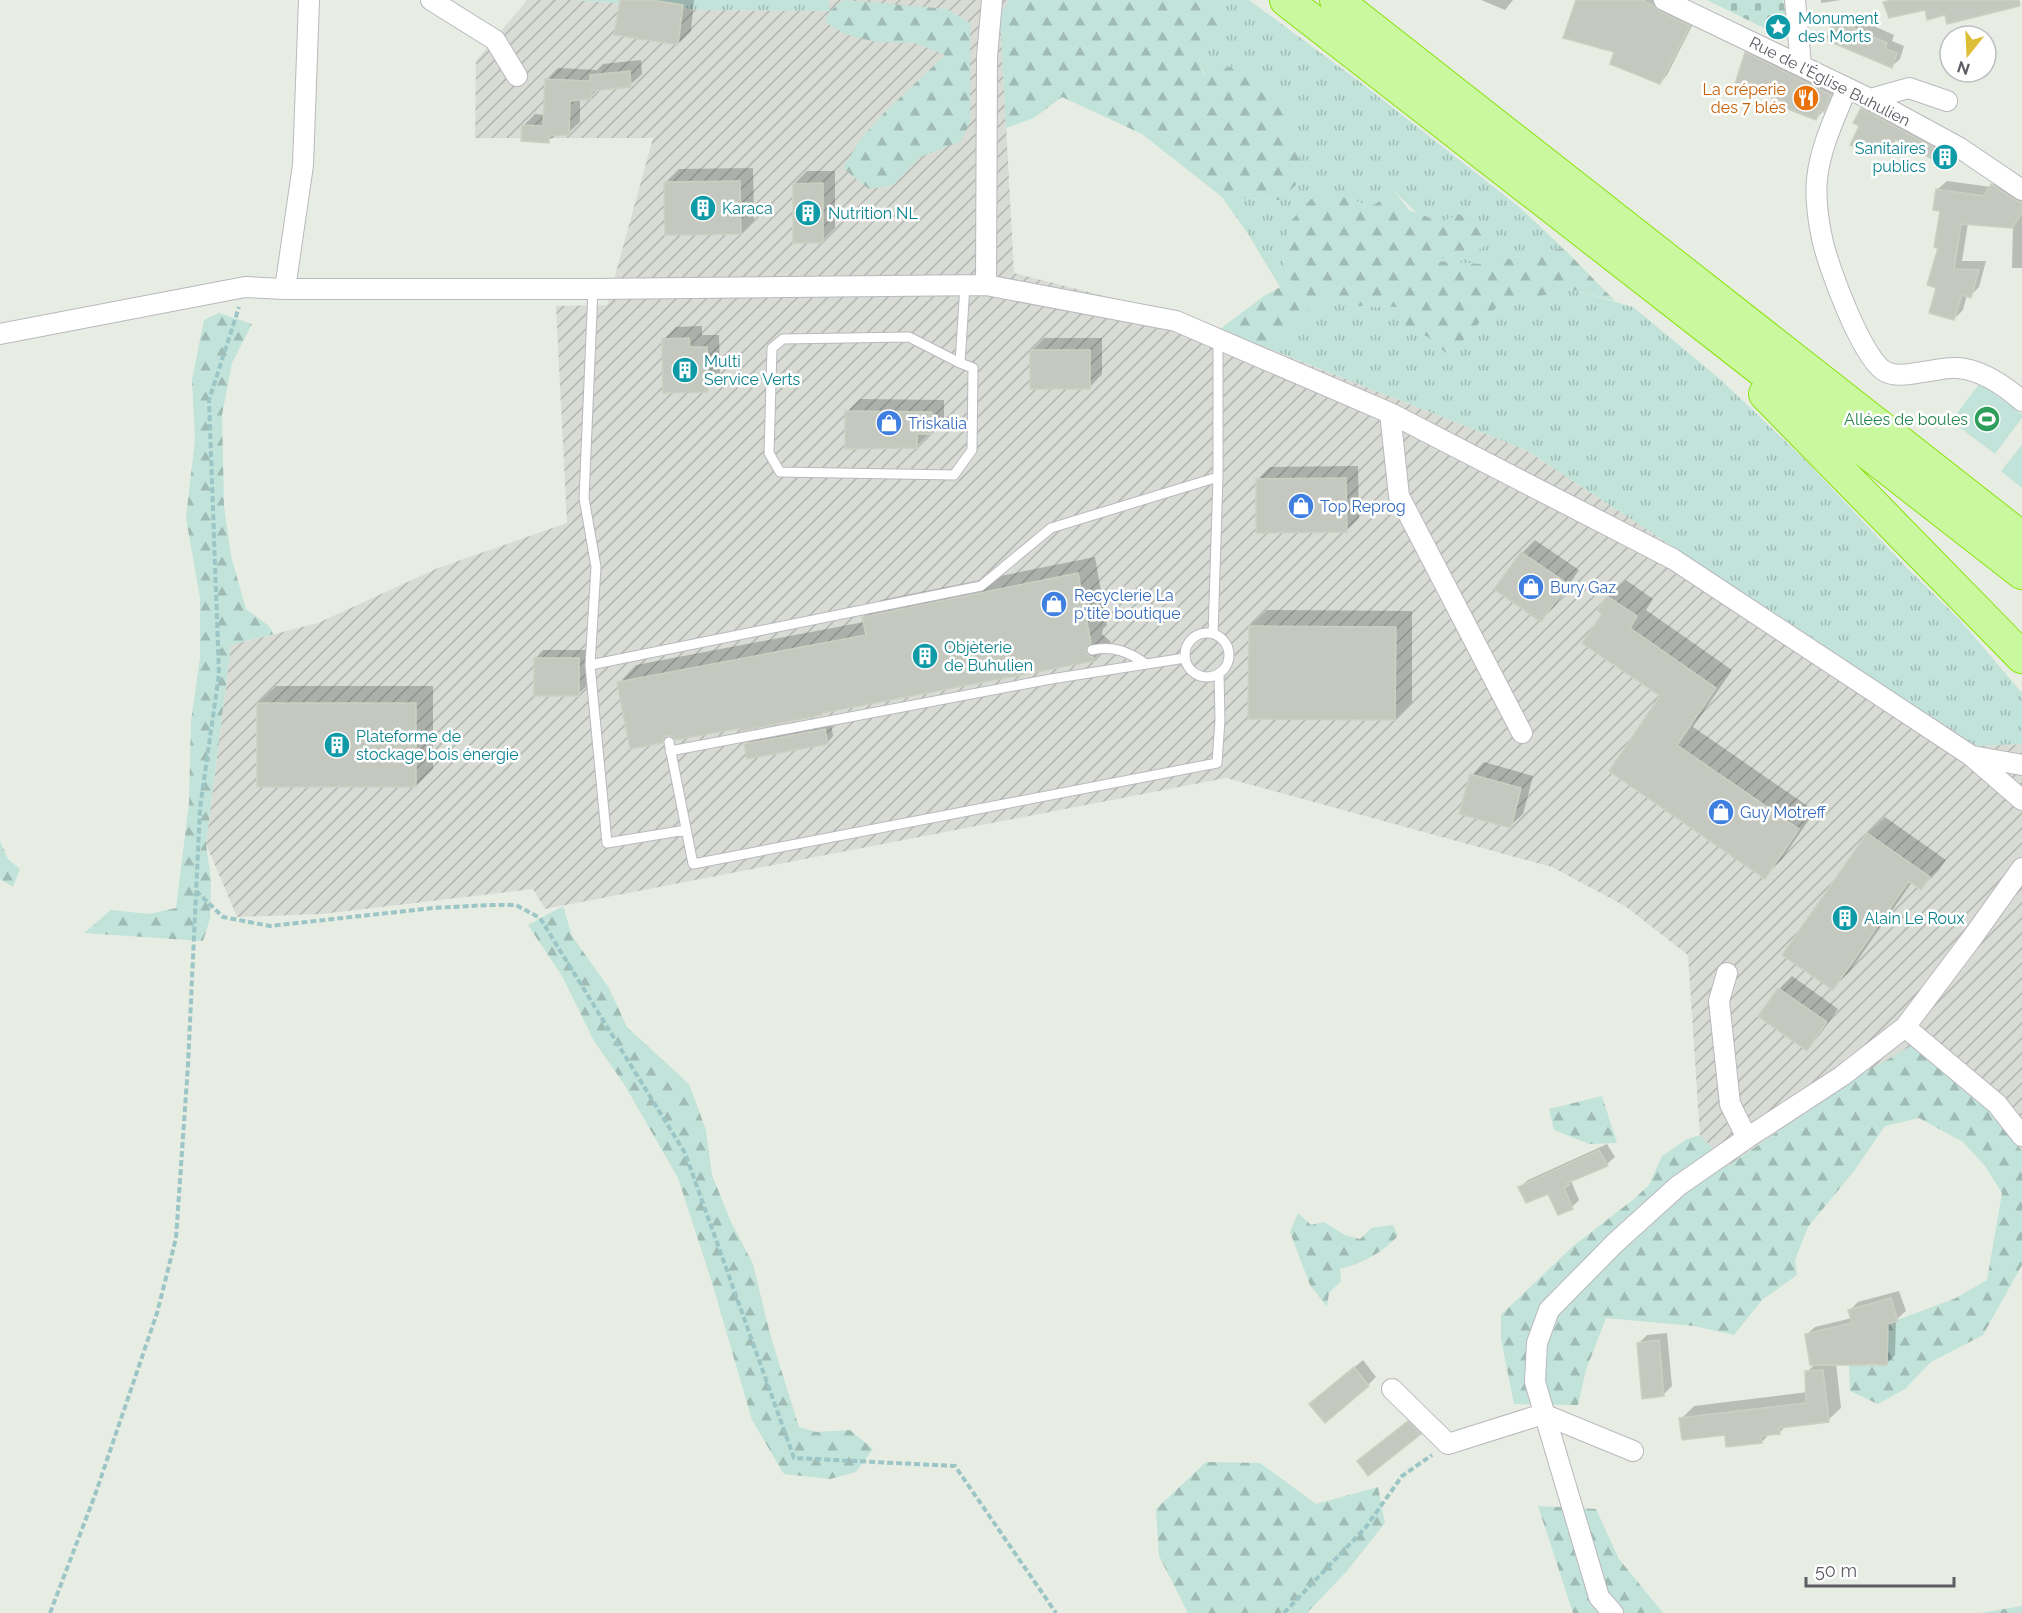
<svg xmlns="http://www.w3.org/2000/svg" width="2022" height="1613" viewBox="0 0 2022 1613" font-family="Raleway,sans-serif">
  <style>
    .industrial { fill: url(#industrial-furrows) }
    .grass { fill: url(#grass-tufts) }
    .forest { fill: url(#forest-firs) }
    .cemetery { fill: url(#cemetery-stones) }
    .garden { fill: #c1e3da }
    .shadow { fill: #0003 }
    .building { fill: #c5c8bf; stroke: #cbd1c2; stroke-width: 1.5 }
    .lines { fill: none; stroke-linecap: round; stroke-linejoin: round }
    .service-casing { stroke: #bab8be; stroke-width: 11 }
    .minor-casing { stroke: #bab8be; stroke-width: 22 }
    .trunk-casing { stroke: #8ae30d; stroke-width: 34 }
    .path { stroke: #9cc5c6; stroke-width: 4; stroke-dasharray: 6 3; stroke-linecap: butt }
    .service { stroke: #fff; stroke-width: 9 }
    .minor { stroke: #fff; stroke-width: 20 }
    .trunk { stroke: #caf89e; stroke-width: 32 }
    .labels { text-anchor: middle; stroke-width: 5; stroke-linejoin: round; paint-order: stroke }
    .culture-label { font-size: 16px; fill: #0d838f; stroke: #fff; text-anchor: start }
    .street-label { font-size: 16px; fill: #5d5b63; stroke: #fff }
    .food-label { font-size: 16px; fill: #c56008; stroke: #fff; text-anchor: end }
    .leisure-label { font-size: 16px; fill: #27864d; stroke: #fff; text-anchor: end }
    .shop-label { font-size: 16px; fill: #366cbe; stroke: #fff; text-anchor: start }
  </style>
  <defs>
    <pattern id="industrial-furrows" width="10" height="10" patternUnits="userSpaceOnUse" patternTransform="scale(1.5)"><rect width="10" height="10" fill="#d8dcd5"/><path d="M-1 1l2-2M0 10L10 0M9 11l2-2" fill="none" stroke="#b2b5b0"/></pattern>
    <pattern id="grass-tufts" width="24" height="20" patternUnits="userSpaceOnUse" patternTransform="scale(1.5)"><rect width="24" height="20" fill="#c1e3da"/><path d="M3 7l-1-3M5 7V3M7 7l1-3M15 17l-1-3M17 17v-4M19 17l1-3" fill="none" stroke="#a0bbb4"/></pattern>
    <pattern id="forest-firs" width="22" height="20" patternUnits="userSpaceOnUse" patternTransform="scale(1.5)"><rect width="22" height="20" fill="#c1e3da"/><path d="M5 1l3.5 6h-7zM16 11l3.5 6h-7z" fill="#a0bbb4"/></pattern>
    <pattern id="cemetery-stones" width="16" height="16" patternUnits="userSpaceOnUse" patternTransform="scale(1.5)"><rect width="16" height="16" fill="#c1e3da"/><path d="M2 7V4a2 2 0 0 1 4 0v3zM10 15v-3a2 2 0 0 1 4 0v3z" fill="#a0bbb4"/></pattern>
  </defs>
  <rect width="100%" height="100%" fill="#e8ede3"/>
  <!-- industrial -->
  <path class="industrial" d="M527,0H574L704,10L829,11L828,0H1009L1000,14L1014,273L1191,318L1526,450L1976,746L2022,744V1151L1991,1112L1855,1078L1728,1166L1700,1135L1688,955L1625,906L1552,867L1226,778L545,909L533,889L322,914L237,917L206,844L231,645L318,623L438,568L567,523L556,306L607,305L653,138H475L476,61Z"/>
  <!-- grass -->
  <path class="grass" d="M574,0H828L830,11L704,10Z
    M1219,0H1249L1360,82L1518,206L1563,248L1482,264L1435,261L1452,254L1483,248L1441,222L1417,213L1395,192L1370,207L1346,197L1282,256L1291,281L1280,287L1248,234L1222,197L1279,200L1283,128L1300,112L1281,97L1205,77L1199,58L1219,35Z
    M1570,289L1633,307L1720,379L1806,461L1906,567L1960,620L2022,693V744L1976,746L1526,450L1265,347L1320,298L1358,306L1399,307L1407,326L1428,337L1446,353L1465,339L1480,322L1497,307Z"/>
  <!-- forest -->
  <path class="forest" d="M844,0L947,9L970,23V122L961,141L920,157L893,185L869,189L843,168L862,137L885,112L945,55L915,43L876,42L847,35L825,22L830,11Z
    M1009,0H1219V35L1199,58L1204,76L1244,62L1281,97L1301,112L1283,128L1300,147L1298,183L1279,200L1222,197L1142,134L1062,97L1034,118L1006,128L1000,14Z
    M1395,192L1409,210L1441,222L1459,214L1488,236L1483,248L1452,254L1436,261L1482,264L1563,248L1615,301L1570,289L1497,307L1480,322L1465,339L1446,353L1428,337L1406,326L1399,307L1358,306L1320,298L1265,347L1220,329L1264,296L1291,281L1282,256L1290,222L1311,199L1346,197L1370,207Z
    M219,313L252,324L232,363L222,415L224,506L231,556L246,609L269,626L274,634L231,645L206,844L211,880L210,919L203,941L84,933L111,910L149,914L176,908L189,803L191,721L200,658V598L186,518L195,439L192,379L204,320Z
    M0,841L8,859L20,869L13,887L0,879Z
    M563,906L572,936L609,988L627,1027L689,1084L706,1130L712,1175L731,1222L753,1264L770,1334L799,1427L816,1432L850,1430L873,1449L856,1472L830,1479L784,1474L752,1420L713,1286L678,1178L624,1084L594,1041L562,976L528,925Z
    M1913,1045L1991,1112L2022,1151V1265L1983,1335L1931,1362L1905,1389L1878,1404L1850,1391L1848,1338L1954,1299L1987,1280L2002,1193L1985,1166L1963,1142L1919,1118L1885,1126L1854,1171L1808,1227L1795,1260L1797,1275L1762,1300L1734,1335L1694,1326L1606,1318L1586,1370L1578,1405L1514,1404L1501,1339V1315L1572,1247L1634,1199L1649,1185L1662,1156L1687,1139L1700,1135L1728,1166L1855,1078Z
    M1602,1096L1617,1143L1589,1144L1554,1130L1549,1109Z
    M1298,1213L1311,1225L1324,1222L1345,1235L1360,1239L1371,1228L1393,1225L1398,1236C1383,1252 1361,1264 1340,1269L1341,1281L1329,1293L1327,1307L1310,1285L1290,1232Z
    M1206,1462L1260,1463L1316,1504L1378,1487L1385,1523L1347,1571L1307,1613H1188L1159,1556L1156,1509Z
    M1538,1506L1596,1509L1619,1559L1663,1613H1573Z
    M2022,1606V1613H1980Z"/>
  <!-- cemetery -->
  <path class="cemetery" d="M1707,0H1783L1786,16L1770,31Z"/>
  <!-- garden -->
  <path class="garden" d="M1980,383L2022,414V418L1995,454L1951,421Z
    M2022,445V488L2001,471Z"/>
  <!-- shadow -->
  <path class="shadow" d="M621,0H694L691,31L678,44Z
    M1481,0H1513L1505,10Z
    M1578,0H1663L1696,18L1667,75L1660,83Z
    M1821,0H1841L1821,3Z
    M1842,12L1894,35L1892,41L1904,46L1900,59L1892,66L1835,20Z
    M1754,46L1837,87L1830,103L1816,119L1783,101L1747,53Z
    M641,60L642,74L630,85L599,88L590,97L580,98V122L568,133L556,134L548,141L523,126L535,114L545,115L546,80L558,68L597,70L603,64Z
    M1870,101L1956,147L1954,158L1947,166L1898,138L1887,151L1870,144L1864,150L1861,125L1862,109Z
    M753,168L754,220L741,233L666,182L679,169Z
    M807,171H835V228L822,241L794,184Z
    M2001,176L2022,189V268H2012L2013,226L1968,223L1962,261H1986L1979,287L1970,296L1967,295L1963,310L1954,319L1938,287L1942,209L1938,189L1947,181L1991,187Z
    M702,326V335H719L720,377L707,390L663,340L676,327Z
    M1044,338H1102V374L1090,387L1031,351Z
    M860,399L944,400V419L917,446L847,412Z
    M1358,466L1359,518L1346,531L1257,480L1270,467Z
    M1535,540L1579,570L1554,607L1541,620L1497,589L1522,553Z
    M1095,557L1107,625L1103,629L1102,634L1111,642L1093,660L825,710L821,714L742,726L669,734L662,741L619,683L636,665L864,622L863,617L881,600Z
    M1626,580L1653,599L1646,610L1732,670L1693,727L1815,811L1782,859L1765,877L1611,771L1662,696L1604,613L1608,597Z
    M1267,610L1412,611V702L1395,719L1250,626Z
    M543,650H587V686L578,694L535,659Z
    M276,686H433V769L416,786L258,703Z
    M831,723L833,736L827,743L746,744L752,738Z
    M1484,762L1533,776L1523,814L1510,826L1472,775Z
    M1885,817L1946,860L1938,871L1921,888L1912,882L1850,971L1833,988L1784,954L1868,833Z
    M1792,976L1838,1009L1819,1036L1806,1049L1760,1016L1779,989Z
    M1607,1144L1615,1157L1607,1164L1571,1181L1579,1200L1572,1207L1548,1192L1520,1187L1528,1180Z
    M1899,1291L1906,1311L1896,1320L1895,1355L1886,1364L1836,1363L1841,1408L1828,1420L1786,1426L1779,1433L1769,1434L1762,1442L1681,1419L1694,1406L1808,1392L1807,1372L1816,1363L1806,1335L1815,1327L1852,1318L1849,1311L1858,1302Z
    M1667,1333L1672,1386L1664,1394L1639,1343L1647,1335Z
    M1363,1360L1376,1377L1368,1385L1311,1404Z
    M1417,1414L1428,1425L1420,1433L1359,1461Z"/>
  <!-- building -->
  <path class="building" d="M620,0H651L683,5L678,45L614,35Z
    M1576,0H1642L1654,6L1659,11L1690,26L1660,84L1610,64L1614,52L1563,38Z
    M1893,0H2019L2020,6L1947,24L1945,15L1927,20L1925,10L1889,18L1883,2Z
    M1833,19L1887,43L1885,49L1897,53L1892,68L1826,40Z
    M1745,52L1831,95L1824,112L1820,111L1816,120L1780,106L1781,101L1735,84Z
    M630,71L631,87L592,91L591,99L570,101L569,135L549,136V143L521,141L522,125L543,126L545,79L590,81V75Z
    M1861,108L1949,156L1947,167L1895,139L1887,153L1868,144L1865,151L1850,145L1859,126L1853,123Z
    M740,181L741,234L665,235L664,182Z
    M823,183V243H793V184Z
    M1991,184L2015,200L2022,202V213L2012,228L1961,224L1954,269L1979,270L1971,298L1962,295L1954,320L1929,313L1936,288L1927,285L1938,248L1934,247L1940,211L1933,210L1936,189L1984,196Z
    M689,338L690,347H707L708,392L663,393L662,339Z
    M1030,350H1090V389H1030Z
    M845,411L932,412V434H917V448L845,449Z
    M1346,478L1347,532L1256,533V479Z
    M1521,552L1568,584L1541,622L1494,589Z
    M1078,573L1091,643L1086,647V652L1089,656L1093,657L1094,661L822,713V715L742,731L741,728L675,740L674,737L668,735L664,737L662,743L630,749L617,682L866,635L862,617Z
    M1607,596L1637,616L1630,628L1716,688L1677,745L1799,829L1765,879L1609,771L1660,696L1582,643L1602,614L1597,610Z
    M1249,626L1396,627L1395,720L1248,719Z
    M534,658H579V696H534Z
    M257,703H416V787H257Z
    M825,729L828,744L747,759L744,744Z
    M1470,774L1521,788L1511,828L1459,814Z
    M1867,833L1930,877L1921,890L1909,881L1833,990L1782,955Z
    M1778,988L1827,1022L1807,1051L1758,1016Z
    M1599,1150L1608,1166L1567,1183L1569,1185L1564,1188L1573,1209L1558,1215L1548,1194L1526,1203L1518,1187Z
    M1891,1298L1898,1321L1888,1324L1887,1365H1810L1805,1334L1852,1323L1848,1310Z
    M1659,1340L1664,1396L1642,1399L1637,1343Z
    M1354,1367L1369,1386L1325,1423L1309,1404Z
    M1823,1370L1829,1422L1779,1428L1780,1434L1761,1436L1762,1443L1726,1447L1725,1435L1682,1440L1679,1418L1806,1403L1805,1371Z
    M1408,1421L1421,1434L1368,1476L1357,1461Z"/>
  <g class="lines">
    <defs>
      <path id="service" d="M593,289L584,498L596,567L590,665L607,843L686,830
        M960,363L909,337L783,339L772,348L769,453L780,472L954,475L972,450L973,368L960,363L965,285
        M1185 655a22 22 0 1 1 44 0a22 22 0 1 1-44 0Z
        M1213,634L1218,477V339
        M1092,650C1113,645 1129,652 1146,664
        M590,665L981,586L1051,528L1218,477
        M669,742L693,864L1217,763L1220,720L1219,673
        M670,751L1051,679L1185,658"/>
      <path id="minor" d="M431,0L495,40L517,76
        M1664,0L1870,99L1960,148L2022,190
        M1795,0L1801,65
        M1847,88C1835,117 1820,148 1817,179C1815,199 1818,219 1822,238C1827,264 1863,362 1886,372C1897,377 1910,374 1922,372C1933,371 1947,367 1958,368C1981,370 2005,386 2022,401
        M1870,99L1909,88L1947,101
        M986,285L987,57L992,0
        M285,289L303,165L309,0
        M0,334L245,287L285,289H593L986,285L1176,321L1390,413L1673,559L1970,755L2022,800
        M1390,413L1399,496L1522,733
        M1972,756L2022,765
        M1727,973L1719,1001L1730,1104L1747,1138
        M1905,1027L1997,1104L2022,1136
        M1392,1389L1448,1444L1543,1414L1633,1451
        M1613,1613L1599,1597L1535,1382L1537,1343L1549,1310L1615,1243L1678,1186L1747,1138L1842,1076L1905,1027L1972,938L2022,868"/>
      <path id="trunk" d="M1286,0L2022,573
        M1336,0L2022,538
        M1765,394L2022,657"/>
    </defs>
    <!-- service casing -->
    <use href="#service" class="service-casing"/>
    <!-- minor casing -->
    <use href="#minor" class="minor-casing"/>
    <!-- trunk casing -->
    <use href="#trunk" class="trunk-casing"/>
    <!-- path -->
    <path class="path" d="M196,891L223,917L270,926L433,908L489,905H516L540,918L685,1153L794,1458L955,1466L1056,1613
      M50,1613L95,1495L157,1313L176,1238L188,1065L200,808L219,674L209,400L239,307
      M1284,1613L1366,1527L1402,1476L1432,1455"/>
    <!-- service -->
    <use href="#service" class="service"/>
    <!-- minor -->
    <use href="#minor" class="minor"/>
    <!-- trunk -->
    <use href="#trunk" class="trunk"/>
  </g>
  <!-- icons -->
  <defs>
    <symbol id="sight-disc" viewBox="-11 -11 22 22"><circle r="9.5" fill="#0f9aa8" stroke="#fff"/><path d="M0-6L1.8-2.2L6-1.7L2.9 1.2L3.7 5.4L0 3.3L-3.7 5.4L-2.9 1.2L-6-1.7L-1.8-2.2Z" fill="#fff"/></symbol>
    <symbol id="restaurant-disc" viewBox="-11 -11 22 22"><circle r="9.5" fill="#e8710a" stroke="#fff"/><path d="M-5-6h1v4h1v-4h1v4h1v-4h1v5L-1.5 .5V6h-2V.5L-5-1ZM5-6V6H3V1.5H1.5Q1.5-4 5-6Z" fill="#fff"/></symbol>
    <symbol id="building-disc" viewBox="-11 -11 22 22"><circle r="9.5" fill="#0f9aa8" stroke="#fff"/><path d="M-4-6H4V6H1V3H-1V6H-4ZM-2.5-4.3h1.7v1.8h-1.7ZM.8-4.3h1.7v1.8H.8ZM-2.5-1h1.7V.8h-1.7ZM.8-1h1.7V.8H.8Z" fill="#fff"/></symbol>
    <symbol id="stadium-disc" viewBox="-11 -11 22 22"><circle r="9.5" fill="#2e9e5b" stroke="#fff"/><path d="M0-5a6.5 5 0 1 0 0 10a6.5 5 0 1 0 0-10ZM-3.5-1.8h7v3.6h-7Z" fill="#fff"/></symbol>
    <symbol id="shop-disc" viewBox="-11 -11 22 22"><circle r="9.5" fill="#3f7fe0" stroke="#fff"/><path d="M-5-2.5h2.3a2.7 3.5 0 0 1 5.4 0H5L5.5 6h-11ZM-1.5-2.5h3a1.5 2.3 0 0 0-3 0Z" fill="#fff"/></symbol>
  </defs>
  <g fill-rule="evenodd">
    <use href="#sight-disc" x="1763" y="12" width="30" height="30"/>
    <use href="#restaurant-disc" x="1791" y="83" width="30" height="30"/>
    <use href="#building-disc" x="1930" y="142" width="30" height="30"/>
    <use href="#building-disc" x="688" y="193" width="30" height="30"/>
    <use href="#building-disc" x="793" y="198" width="30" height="30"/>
    <use href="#building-disc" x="670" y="355" width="30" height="30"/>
    <use href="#stadium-disc" x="1972" y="404" width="30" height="30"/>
    <use href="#shop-disc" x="874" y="408" width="30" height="30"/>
    <use href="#shop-disc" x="1286" y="491" width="30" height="30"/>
    <use href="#shop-disc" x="1516" y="572" width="30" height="30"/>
    <use href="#shop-disc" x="1039" y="589" width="30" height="30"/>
    <use href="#building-disc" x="910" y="641" width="30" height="30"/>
    <use href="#building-disc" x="322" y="730" width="30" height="30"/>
    <use href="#shop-disc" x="1706" y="797" width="30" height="30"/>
    <use href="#building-disc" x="1830" y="903" width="30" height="30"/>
  </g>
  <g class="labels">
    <!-- culture labels -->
    <g class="culture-label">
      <text x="1798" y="24">Monument<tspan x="1798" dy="18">des Morts</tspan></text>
      <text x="1926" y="154" text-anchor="end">Sanitaires<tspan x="1926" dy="18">publics</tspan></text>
      <text x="722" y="214">Karaca</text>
      <text x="828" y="219">Nutrition NL</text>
      <text x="704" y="367">Multi<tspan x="704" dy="18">Service Verts</tspan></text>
      <text x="944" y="653">Objèterie<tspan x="944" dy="18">de Buhulien</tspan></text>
      <text x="356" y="742">Plateforme de<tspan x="356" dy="18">stockage bois énergie</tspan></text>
      <text x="1864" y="924">Alain Le Roux</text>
    </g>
    <!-- street labels -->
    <g class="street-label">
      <text transform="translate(1830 81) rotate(27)" y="6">Rue de l'Église Buhulien</text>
    </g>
    <!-- food labels -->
    <g class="food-label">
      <text x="1786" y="95">La créperie<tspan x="1786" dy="18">des 7 blés</tspan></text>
    </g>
    <!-- leisure labels -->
    <g class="leisure-label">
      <text x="1968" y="425">Allées de boules</text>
    </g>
    <!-- shop labels -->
    <g class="shop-label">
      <text x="908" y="429">Triskalia</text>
      <text x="1320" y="512">Top Reprog</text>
      <text x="1550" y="593">Bury Gaz</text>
      <text x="1074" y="601">Recyclerie La<tspan x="1074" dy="18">p'tite boutique</tspan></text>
      <text x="1740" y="818">Guy Motreff</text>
    </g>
  </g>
  <!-- north arrow -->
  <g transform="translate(1968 54) rotate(198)"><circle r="28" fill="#ffffff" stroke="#bebdc1" stroke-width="1.5"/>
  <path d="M0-4.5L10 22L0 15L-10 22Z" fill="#dfbe37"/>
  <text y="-9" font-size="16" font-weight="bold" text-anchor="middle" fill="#5d5b63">N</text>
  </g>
  <!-- scale -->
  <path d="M1806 1577v9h148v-9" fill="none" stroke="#5d5b63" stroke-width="3"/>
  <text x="1815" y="1577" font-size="18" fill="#5d5b63" stroke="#ffffff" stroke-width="4.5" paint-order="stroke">50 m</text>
</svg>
